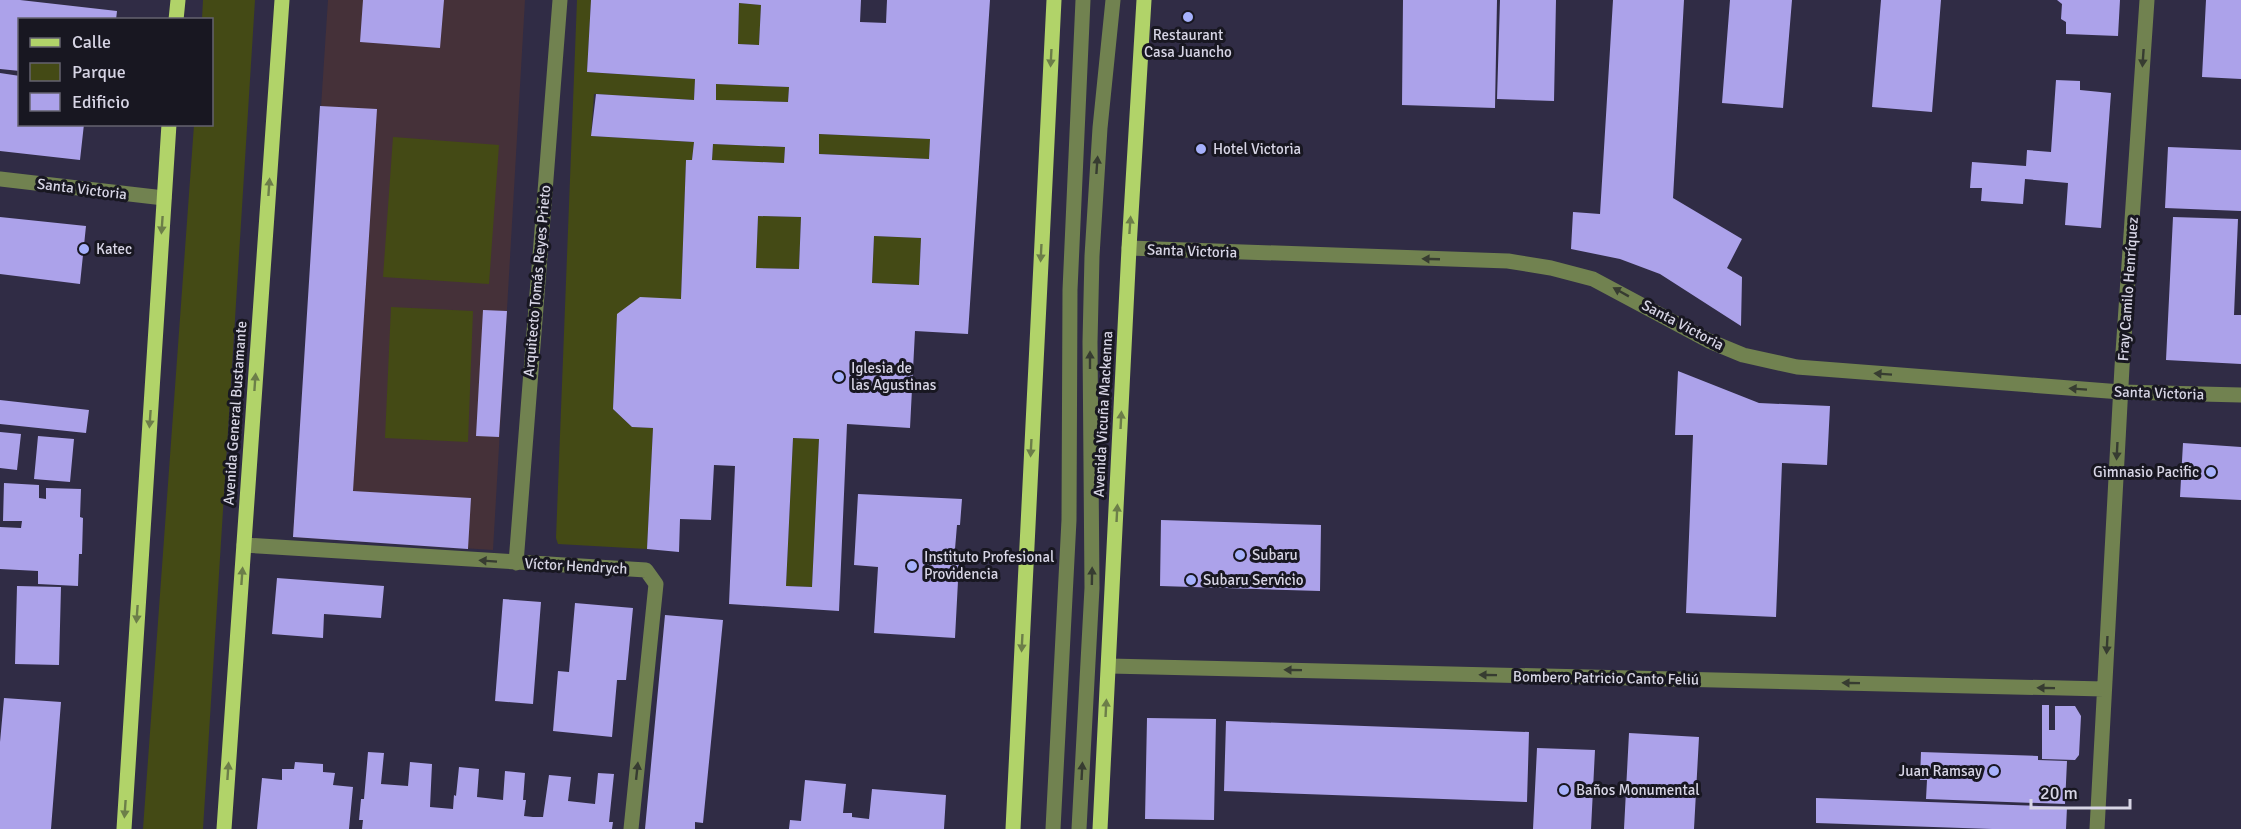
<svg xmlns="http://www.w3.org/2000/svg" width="2241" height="829" viewBox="0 0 2241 829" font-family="Signika,sans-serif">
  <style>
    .education { fill: #453139 }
    .green { fill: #444a15 }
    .building { fill: #aca2ea; fill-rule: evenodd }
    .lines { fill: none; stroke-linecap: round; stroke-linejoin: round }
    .minor { stroke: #718250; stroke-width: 15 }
    .major { stroke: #b1d369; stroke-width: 15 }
    .oneway { fill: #6c7e49 }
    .oneway2 { fill: #373c31 }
    .poi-dot { fill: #a6b1fc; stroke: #181721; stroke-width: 2 }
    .labels { text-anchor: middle; stroke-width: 6; stroke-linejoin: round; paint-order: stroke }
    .poi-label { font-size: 15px; fill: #d7d5e5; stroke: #181721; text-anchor: start }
    .street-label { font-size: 15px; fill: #d7d5e5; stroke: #181721 }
  </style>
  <rect width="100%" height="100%" fill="#302c45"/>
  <!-- education -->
  <path class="education" d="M328,0H525L493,550L293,537Z"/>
  <!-- green -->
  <path class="green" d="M203,0H255L203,829H143L194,125L212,124V20L202,19Z
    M577,0H591L587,72L695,79L694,100L594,94L591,136L694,142L692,160H686L681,299L617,315L613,409L632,427L653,428L647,549L558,544L556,538Z
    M739,3L761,5L759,45L738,44Z
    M716,84L789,87L788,102L716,100Z
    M819,134L930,139L929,159L819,154Z
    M393,137L499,145L489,284L383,277Z
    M713,144L785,147L784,163L712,160Z
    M758,216L801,217L799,269L756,268Z
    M874,236L921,238L919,285L872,283Z
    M391,307L473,311L468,442L385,438Z
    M793,438L819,439L812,587L786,586Z"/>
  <!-- building -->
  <path class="building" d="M0,0H20L117,11L116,20H20V71L0,69Z
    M363,0H444L440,48L360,42Z
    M591,0H861L860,22L886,23L887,0H990L968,334L915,331L910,428L847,424L839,611L729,604L735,466L714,465L711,520L680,519L679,552L647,549L653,428L632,427L613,409L617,314L640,297L681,299L686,160H692L694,142L591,136L596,94L694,100L695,79L587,72ZM739,3L761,5L759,45L738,44ZM716,84L789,87L788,102L716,100ZM819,134L930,139L929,159L819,154ZM713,144L785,147L784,163L712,160ZM758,216L801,217L799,269L756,268ZM874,236L921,238L919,285L872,283ZM793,438L819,439L812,587L786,586Z
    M1403,0H1497L1495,108L1402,105Z
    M1500,0H1556L1554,101L1497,99Z
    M1613,0H1684L1673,198L1742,239L1727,268L1742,277L1741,326L1660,274L1620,259L1571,249L1573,212L1600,214Z
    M1730,0H1792L1783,108L1722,103Z
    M1881,0H1941L1932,112L1872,107Z
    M2057,0H2120L2118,36L2066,34V22L2061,19L2062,4Z
    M2206,0H2241V79L2202,77Z
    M0,73L20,76V124H84L80,160L0,151Z
    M2056,80L2080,81V90L2111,93L2101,228L2065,225L2068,183L2025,179L2023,204L1981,201L1982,188H1970L1972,162L2026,166L2027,150L2051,152Z
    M320,106L377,109L353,491L471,498L468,549L293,537Z
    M2168,147L2241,150V211L2165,208Z
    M0,217L86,226L80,284L0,274Z
    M2173,217L2238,219L2234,315H2241V364L2166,360Z
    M483,310L507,311L499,437L476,436Z
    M1678,371L1759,403L1830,406L1827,465L1782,463L1776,617L1686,613L1693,435H1675Z
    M0,400L89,410L86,433L0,424Z
    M0,432L21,434L17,470L0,468Z
    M38,436L74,439L70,482L34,479Z
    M2183,443L2241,447V500L2180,497Z
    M4,483L39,485V498L46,499V488L81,489L80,517L83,518L82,554H79L78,586L38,584V571L0,569V527L21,528L22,521H3Z
    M858,494L962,499L960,525H957L954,561L959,562L955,638L874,633L878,567L854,565Z
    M1161,520L1321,525L1320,591L1160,586Z
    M277,578L384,586L381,618L324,614L323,638L272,634Z
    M17,586L61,587L59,665L15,664Z
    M503,599L541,602L533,704L495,701Z
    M575,603L633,608L626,680H617L612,737L553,731L558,671L569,672Z
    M665,615L723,620L703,823L695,822V829H645Z
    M4,698L61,702L51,829H0V742Z
    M2042,705H2049V730H2055V706H2075L2081,716L2079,755L2075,760L2042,759Z
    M1147,718L1216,719L1214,820L1145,819Z
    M1226,721L1529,732L1527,802L1224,791Z
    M1629,733L1699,737L1694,829H1624Z
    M1537,748L1595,750L1591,829H1533Z
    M368,752L384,753L381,784L408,786L410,762L432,764L430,807L453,809L454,795L456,796L459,767L479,769L477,797L503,800L505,771L525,773L523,800H526L524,816L533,817H543L549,775L571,777L568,801L595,804L598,773L614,774L609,822H613L612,829H362L363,820H359L361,799H364Z
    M1921,752L2038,756V760L2067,761L2065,804L1926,799L1927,780H1920Z
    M295,762L323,764V772L335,773L333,785L353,787L349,829H257L262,778L282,780V769H294Z
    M805,780L846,784L843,813H852V817L869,819L872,789L946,795L944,829H789L790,820L801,821Z
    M1816,798L2067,807L2066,829H1992L1816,823Z"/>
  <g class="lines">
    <!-- minor -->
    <path class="minor" d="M0,179L164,198
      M1129,248L1508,261L1551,268L1593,279L1709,341L1743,355L1797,367L2121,392L2241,395
      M244,545L646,570L656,584L631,829
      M516,563L560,0
      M1109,666L2104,689
      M1053,829L1069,520L1070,290L1083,0
      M1079,829L1092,588L1090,342L1092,256L1100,128L1113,0
      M2097,829L2122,367L2147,0"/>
    <!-- major -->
    <path class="major" d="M176,20L178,0
      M124,829L169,124
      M224,829L282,0
      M1013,829L1054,0
      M1100,829L1129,248L1144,0"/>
  </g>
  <!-- one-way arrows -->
  <defs><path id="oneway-solid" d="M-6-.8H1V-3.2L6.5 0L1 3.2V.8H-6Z" transform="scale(1.5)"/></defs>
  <g class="oneway">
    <use href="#oneway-solid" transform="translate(1051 58) rotate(93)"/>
    <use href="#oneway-solid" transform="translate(269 187) rotate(-86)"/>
    <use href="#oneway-solid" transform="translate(162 225) rotate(94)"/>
    <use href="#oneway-solid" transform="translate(1130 225) rotate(-86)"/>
    <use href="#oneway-solid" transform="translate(1041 253) rotate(93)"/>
    <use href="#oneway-solid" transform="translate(255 382) rotate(-86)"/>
    <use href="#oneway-solid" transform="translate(150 419) rotate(94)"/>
    <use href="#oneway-solid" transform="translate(1121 420) rotate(-87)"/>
    <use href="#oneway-solid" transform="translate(1031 448) rotate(93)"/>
    <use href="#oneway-solid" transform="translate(1117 513) rotate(-87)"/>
    <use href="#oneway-solid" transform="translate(242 576) rotate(-86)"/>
    <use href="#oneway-solid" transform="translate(137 614) rotate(94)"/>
    <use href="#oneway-solid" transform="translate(1022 643) rotate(93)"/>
    <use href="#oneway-solid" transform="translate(1106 708) rotate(-87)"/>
    <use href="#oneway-solid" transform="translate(228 771) rotate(-86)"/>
    <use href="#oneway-solid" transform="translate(125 809) rotate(94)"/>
  </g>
  <g class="oneway2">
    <use href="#oneway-solid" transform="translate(2143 58) rotate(94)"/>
    <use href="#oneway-solid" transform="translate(1097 165) rotate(-86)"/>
    <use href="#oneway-solid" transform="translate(1431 259) rotate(-178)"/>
    <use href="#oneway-solid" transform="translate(1621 292) rotate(-151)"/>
    <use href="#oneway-solid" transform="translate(1090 360) rotate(-90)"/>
    <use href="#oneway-solid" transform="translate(1883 374) rotate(-176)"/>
    <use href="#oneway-solid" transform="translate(2078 389) rotate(-176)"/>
    <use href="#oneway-solid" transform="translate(2117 451) rotate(93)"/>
    <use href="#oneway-solid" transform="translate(488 561) rotate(-176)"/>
    <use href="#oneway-solid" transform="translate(1092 576) rotate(-89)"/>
    <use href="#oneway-solid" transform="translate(2107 645) rotate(93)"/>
    <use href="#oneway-solid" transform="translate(1293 670) rotate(-179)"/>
    <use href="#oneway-solid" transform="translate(1488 675) rotate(-179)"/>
    <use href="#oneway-solid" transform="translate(1851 683) rotate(-179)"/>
    <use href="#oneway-solid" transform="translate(2046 688) rotate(-179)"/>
    <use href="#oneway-solid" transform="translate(637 771) rotate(-84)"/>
    <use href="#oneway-solid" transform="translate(1082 771) rotate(-87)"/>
  </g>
  <!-- markers -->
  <g class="poi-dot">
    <circle cx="1188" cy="17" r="6"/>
    <circle cx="1201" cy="149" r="6"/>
    <circle cx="84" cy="249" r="6"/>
    <circle cx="839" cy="377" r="6"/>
    <circle cx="2211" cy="472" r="6"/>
    <circle cx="1240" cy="555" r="6"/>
    <circle cx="912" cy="566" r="6"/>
    <circle cx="1191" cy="580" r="6"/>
    <circle cx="1994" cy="771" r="6"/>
    <circle cx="1564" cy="790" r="6"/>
  </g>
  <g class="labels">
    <!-- poi labels -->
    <g class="poi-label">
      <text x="1188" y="40" text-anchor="middle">Restaurant<tspan x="1188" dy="17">Casa Juancho</tspan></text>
      <text x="1213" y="154">Hotel Victoria</text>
      <text x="96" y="254">Katec</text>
      <text x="851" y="373">Iglesia de<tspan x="851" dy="17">las Agustinas</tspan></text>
      <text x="2199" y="477" text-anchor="end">Gimnasio Pacific</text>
      <text x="1252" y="560">Subaru</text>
      <text x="924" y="562">Instituto Profesional<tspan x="924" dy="17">Providencia</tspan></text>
      <text x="1203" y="585">Subaru Servicio</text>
      <text x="1982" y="776" text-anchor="end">Juan Ramsay</text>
      <text x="1576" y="795">Baños Monumental</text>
    </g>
    <!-- street labels -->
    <g class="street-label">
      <text transform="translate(82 189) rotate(7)" y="5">Santa Victoria</text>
      <text transform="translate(1192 251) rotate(2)" y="5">Santa Victoria</text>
      <text transform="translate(537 281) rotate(-85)" y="5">Arquitecto Tomás Reyes Prieto</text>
      <text transform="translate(2128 289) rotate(-86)" y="5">Fray Camilo Henríquez</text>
      <text transform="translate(1683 325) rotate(28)" y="5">Santa Victoria</text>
      <text transform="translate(2159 393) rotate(2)" y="5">Santa Victoria</text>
      <text transform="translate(235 413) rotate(-86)" y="5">Avenida General Bustamante</text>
      <text transform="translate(1103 414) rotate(-87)" y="5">Avenida Vicuña Mackenna</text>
      <text transform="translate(576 566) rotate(3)" y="5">Víctor Hendrych</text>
      <text transform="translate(1606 678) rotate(1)" y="5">Bombero Patricio Canto Feliú</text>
    </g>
  </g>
  <!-- legend -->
  <rect x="18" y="18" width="195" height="108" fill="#181721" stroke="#64636f" stroke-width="1.5"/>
  <rect x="30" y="38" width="30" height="9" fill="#b1d369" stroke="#64636f" stroke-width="1.5"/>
  <text x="72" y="48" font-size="18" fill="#d7d5e5">Calle</text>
  <rect x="30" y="63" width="30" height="18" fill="#444a15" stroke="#64636f" stroke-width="1.5"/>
  <text x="72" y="78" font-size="18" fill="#d7d5e5">Parque</text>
  <rect x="30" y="93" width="30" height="18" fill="#aca2ea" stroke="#64636f" stroke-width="1.5"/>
  <text x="72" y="108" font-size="18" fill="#d7d5e5">Edificio</text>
  <!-- scale -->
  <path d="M2031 799v9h99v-9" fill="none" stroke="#d7d5e5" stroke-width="3"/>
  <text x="2040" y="799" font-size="18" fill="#d7d5e5" stroke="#181721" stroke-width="4.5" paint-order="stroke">20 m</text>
</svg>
